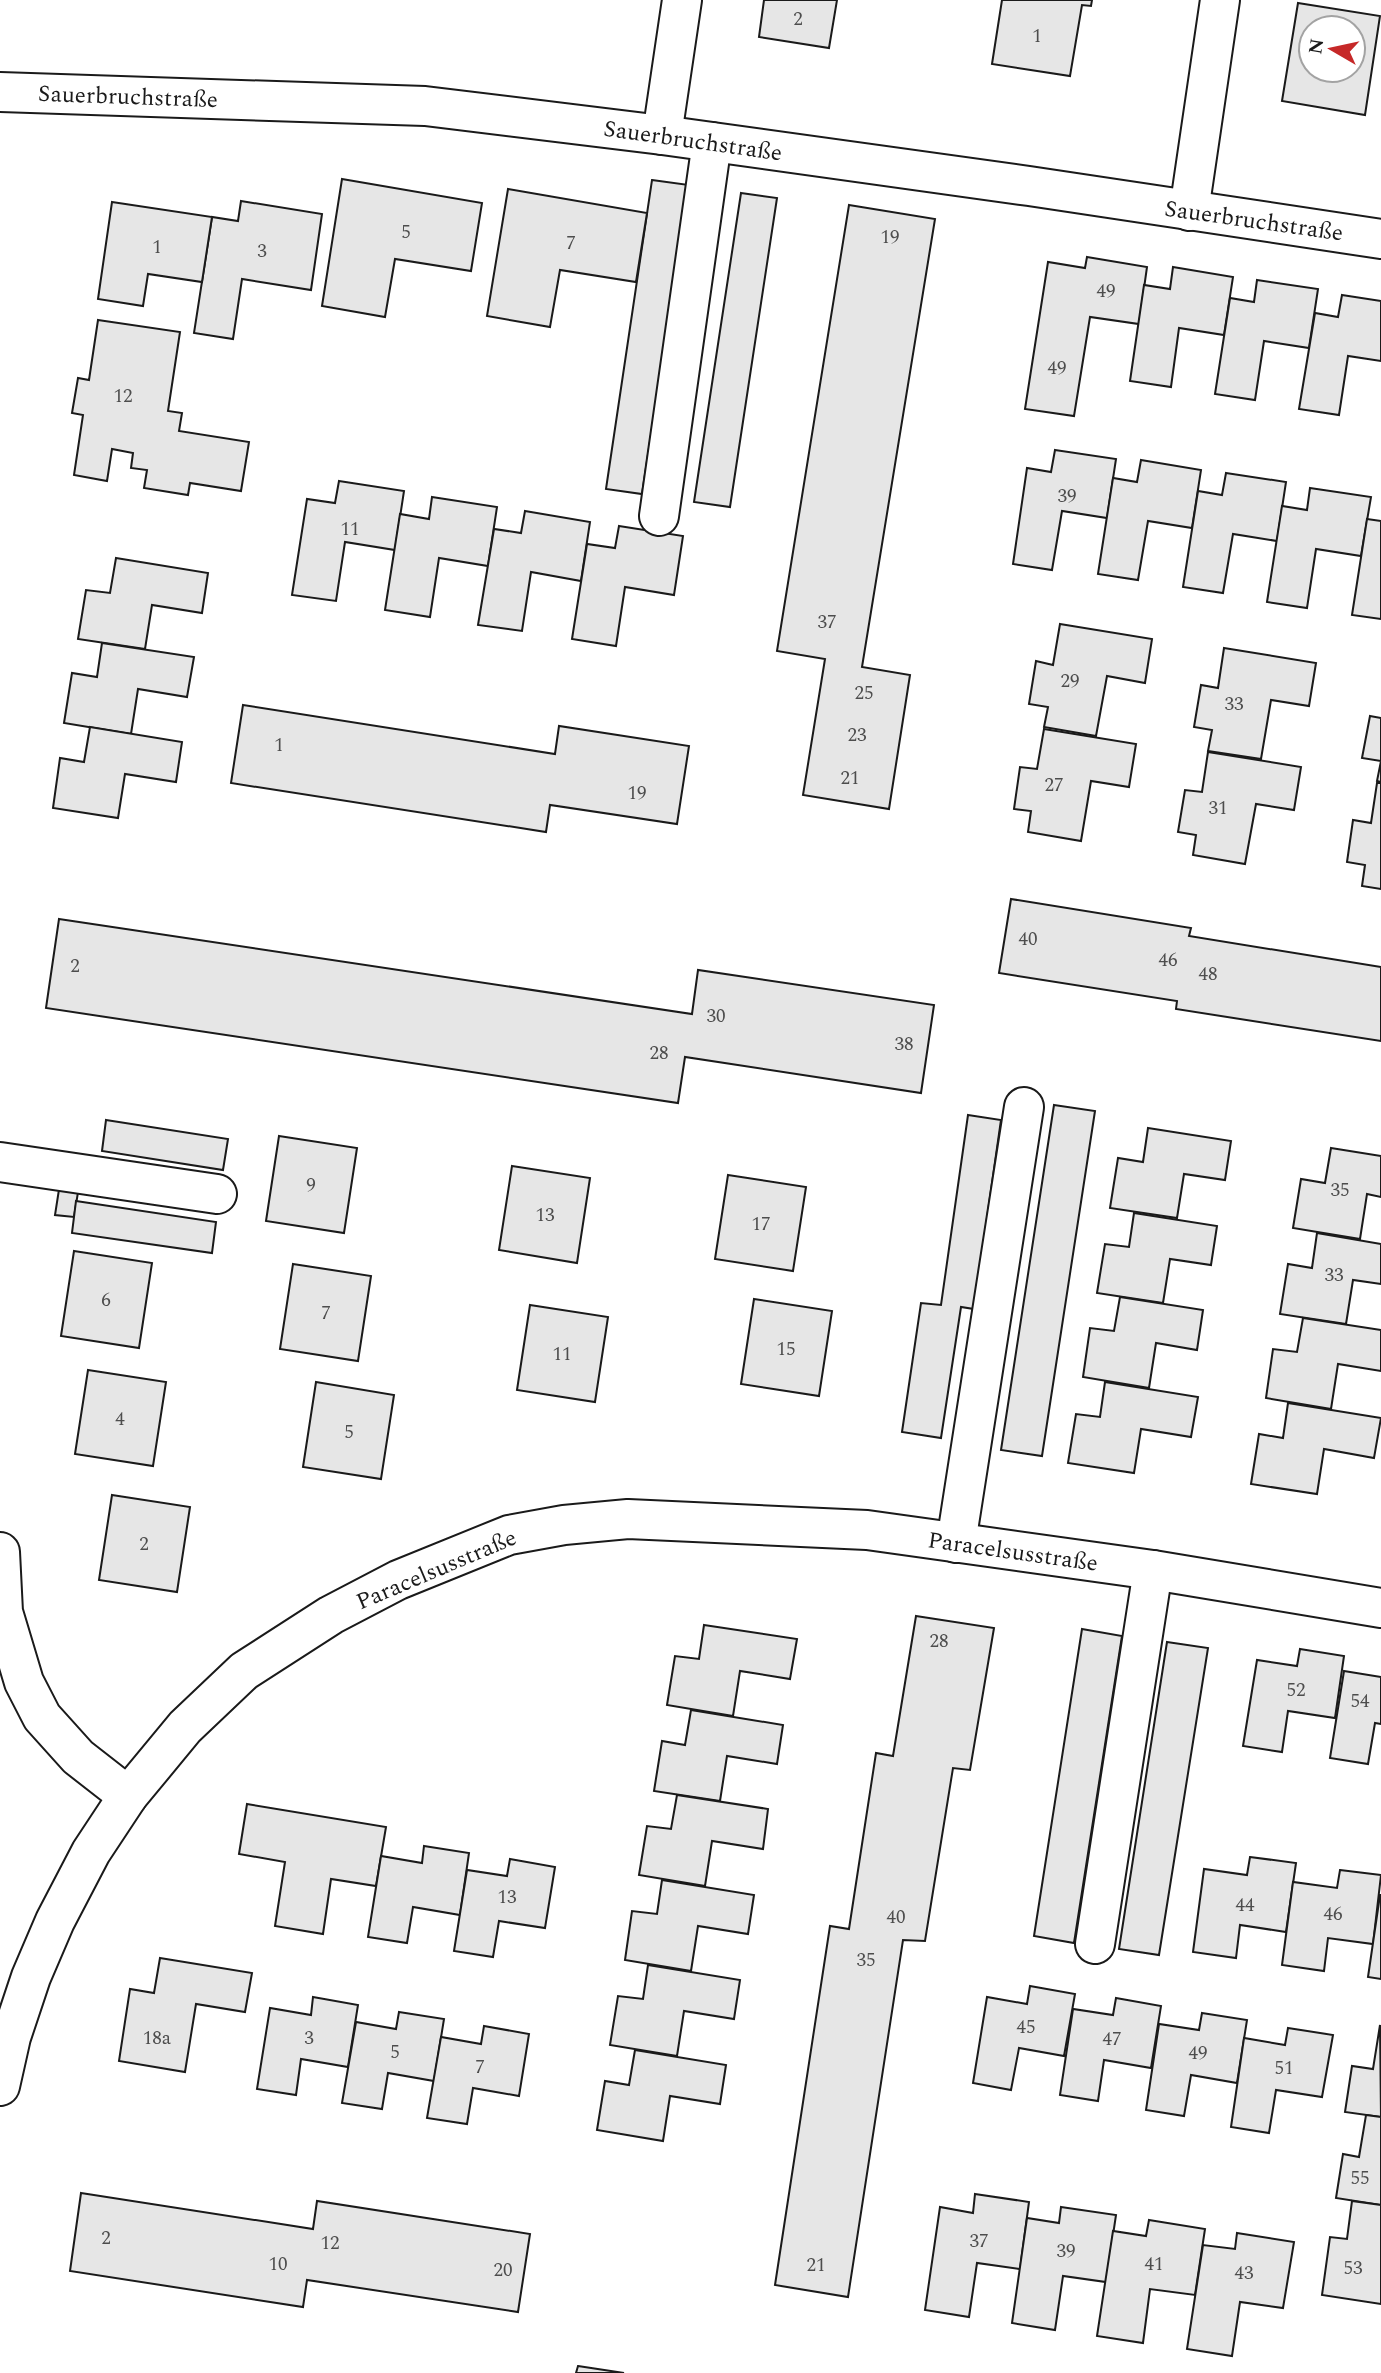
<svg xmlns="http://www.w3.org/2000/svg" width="1381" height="2373" viewBox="0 0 1381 2373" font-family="Spectral,serif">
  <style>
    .building { fill: #e6e6e6; stroke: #1a1a1a; stroke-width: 2; fill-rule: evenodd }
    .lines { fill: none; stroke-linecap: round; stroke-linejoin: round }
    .minor-casing { stroke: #1a1a1a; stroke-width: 42 }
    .minor { stroke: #fff; stroke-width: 38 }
    .labels { text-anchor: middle; stroke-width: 5; stroke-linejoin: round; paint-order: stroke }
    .number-label { font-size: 19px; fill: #4d4d4d }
    .street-label { font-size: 23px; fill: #1a1a1a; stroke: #fff }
  </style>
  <rect width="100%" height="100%" fill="#fff"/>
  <g class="building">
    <path d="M764,0H837L829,48L759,37Z"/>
    <path d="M1002,0H1092L1091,6L1082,5L1070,76L992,64Z"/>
    <path d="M1298,3L1380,16L1365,115L1282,101ZM1311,28H1353V70H1311Z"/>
    <path d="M342,179L482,203L471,271L395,259L385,317L322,306Z"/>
    <path d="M652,180L689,185L642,494L606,489Z"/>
    <path d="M508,189L647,213L636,282L560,270L550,327L487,316Z"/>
    <path d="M741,193L777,198L730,507L694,502Z"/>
    <path d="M241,201L322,214L311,290L242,279L233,339L194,333L212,217L238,221Z"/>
    <path d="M112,202L212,217L202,282L148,274L143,306L98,299Z"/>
    <path d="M849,205L935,219L862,667L910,675L889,809L803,795L825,659L777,651Z"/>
    <path d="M1087,257L1147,267L1139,324L1090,317L1074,416L1025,409L1048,262L1085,268Z"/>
    <path d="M1173,267L1233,277L1224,335L1179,328L1171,387L1130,381L1144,285L1170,289Z"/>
    <path d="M1257,280L1318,289L1309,348L1264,341L1255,400L1215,394L1230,298L1254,302Z"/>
    <path d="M1342,295L1381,301V361L1348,356L1339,415L1299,409L1315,313L1338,317Z"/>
    <path d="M98,320L180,332L168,411L182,413L179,431L249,442L241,491L190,483L188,495L144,488L147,470L131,468L133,453L112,449L107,481L74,475L83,415L72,413L78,378L89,380Z"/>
    <path d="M1055,450L1116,459L1107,518L1062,511L1052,570L1013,564L1027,468L1051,472Z"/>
    <path d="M1141,460L1201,470L1192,528L1148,521L1138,580L1098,574L1113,478L1137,482Z"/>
    <path d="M1226,473L1286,482L1277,541L1233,534L1223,593L1183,587L1198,491L1222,495Z"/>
    <path d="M339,481L404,491L395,550L345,542L336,601L292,595L307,499L335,503Z"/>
    <path d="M1310,488L1371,497L1361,556L1316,549L1307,608L1267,602L1282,506L1307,510Z"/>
    <path d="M432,497L497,507L488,566L439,558L430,617L385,610L400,514L429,519Z"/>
    <path d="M525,511L590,522L581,581L531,572L522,631L478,625L494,529L521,533Z"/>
    <path d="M1367,519L1381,521V619L1352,615Z"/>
    <path d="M619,526L683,536L674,595L625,587L616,646L572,639L587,544L615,548Z"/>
    <path d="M116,558L208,573L202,613L152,605L145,649L78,639L86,590L110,593Z"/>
    <path d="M1060,624L1152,639L1145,683L1107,676L1096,736L1044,727L1048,707L1029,704L1036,661L1053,665Z"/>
    <path d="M102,643L194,657L187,697L138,689L131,734L64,723L72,673L97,677Z"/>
    <path d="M1224,648L1316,663L1309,706L1271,700L1261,759L1208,751L1212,730L1194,727L1201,685L1218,688Z"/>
    <path d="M243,705L555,754L559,726L689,746L677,824L550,805L546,832L231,783Z"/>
    <path d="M1370,716L1381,718V782L1377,781L1381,761L1362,758Z"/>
    <path d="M90,727L182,742L176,782L125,774L118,818L53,808L60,758L84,762Z"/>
    <path d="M1044,729L1136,744L1129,787L1091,781L1081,841L1028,832L1031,811L1014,809L1020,767L1037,769Z"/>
    <path d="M1208,752L1301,767L1294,810L1256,804L1245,864L1193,855L1196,835L1178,832L1185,790L1202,792Z"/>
    <path d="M1377,783H1381V889L1362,886L1365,865L1347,862L1353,820L1371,823Z"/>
    <path d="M1011,899L1191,928L1189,936L1381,967V1041L1176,1009L1177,1001L999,973Z"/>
    <path d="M59,919L692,1014L698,970L934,1005L921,1093L685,1057L678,1103L46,1008Z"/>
    <path d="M1054,1105L1095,1111L1042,1456L1001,1450Z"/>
    <path d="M968,1115L1001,1120L974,1309L961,1307L941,1438L902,1432L921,1303L941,1305Z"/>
    <path d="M106,1120L228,1139L223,1170L102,1151Z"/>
    <path d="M1148,1128L1231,1141L1225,1180L1184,1174L1177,1218L1110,1208L1118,1158L1143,1162Z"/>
    <path d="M279,1136L357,1148L344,1233L266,1221Z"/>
    <path d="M1331,1148L1381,1156V1197L1367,1194L1360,1239L1293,1228L1301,1179L1325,1183Z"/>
    <path d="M512,1166L590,1178L577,1263L499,1250Z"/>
    <path d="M728,1175L806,1187L793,1271L715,1259Z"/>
    <path d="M60,1183L79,1186L74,1217L55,1215Z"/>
    <path d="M76,1201L216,1222L212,1253L72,1233Z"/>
    <path d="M1134,1213L1217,1226L1211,1265L1170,1259L1163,1303L1097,1293L1105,1244L1129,1247Z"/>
    <path d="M1317,1233L1381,1244V1284L1353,1280L1346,1324L1280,1314L1288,1264L1312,1268Z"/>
    <path d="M74,1251L152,1263L139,1348L61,1336Z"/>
    <path d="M293,1264L371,1276L358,1361L280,1349Z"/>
    <path d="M1120,1297L1203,1310L1197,1350L1156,1343L1149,1388L1083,1377L1090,1328L1114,1331Z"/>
    <path d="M754,1299L832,1311L819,1396L741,1384Z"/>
    <path d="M530,1305L608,1317L595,1402L517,1390Z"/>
    <path d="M1303,1318L1381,1330V1371L1338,1364L1331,1409L1266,1398L1273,1349L1297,1352Z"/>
    <path d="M88,1370L166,1382L153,1466L75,1454Z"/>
    <path d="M316,1382L394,1395L381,1479L303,1467Z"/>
    <path d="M1105,1382L1198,1397L1191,1437L1141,1429L1134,1473L1068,1463L1076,1414L1100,1417Z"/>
    <path d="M1288,1403L1381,1418L1374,1458L1324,1449L1317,1494L1251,1484L1259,1434L1283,1438Z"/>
    <path d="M112,1495L190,1507L177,1592L99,1580Z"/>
    <path d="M916,1616L994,1628L970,1770L953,1768L925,1941L903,1940L848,2297L775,2285L830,1926L849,1929L876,1753L893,1756Z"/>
    <path d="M704,1625L797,1639L790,1679L740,1671L733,1716L667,1705L675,1656L699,1659Z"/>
    <path d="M1082,1629L1122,1636L1074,1943L1034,1936Z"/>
    <path d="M1167,1642L1208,1648L1159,1955L1119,1949Z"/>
    <path d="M1300,1649L1344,1656L1335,1718L1288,1711L1282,1752L1243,1746L1257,1660L1297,1666Z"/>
    <path d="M1344,1671L1381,1677V1724L1375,1723L1368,1764L1330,1758Z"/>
    <path d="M691,1710L783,1725L777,1764L727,1756L720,1801L654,1791L662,1741L685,1745Z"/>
    <path d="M677,1795L768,1809L763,1849L712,1841L705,1886L639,1875L647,1826L671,1829Z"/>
    <path d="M247,1804L386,1827L376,1886L331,1879L323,1934L275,1926L285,1862L239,1854Z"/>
    <path d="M424,1846L469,1853L460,1915L413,1907L407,1943L368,1937L381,1856L422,1863Z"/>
    <path d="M1250,1857L1296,1863L1286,1932L1240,1925L1236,1958L1193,1952L1204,1869L1247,1875Z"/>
    <path d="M510,1859L555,1867L545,1928L499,1921L493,1957L454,1951L467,1870L507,1876Z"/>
    <path d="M1340,1870L1381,1875L1373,1944L1328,1938L1324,1971L1282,1965L1293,1882L1337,1888Z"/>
    <path d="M662,1880L754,1895L748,1934L698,1926L691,1971L625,1960L632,1911L657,1914Z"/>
    <path d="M1380,1895H1381V1979L1368,1977Z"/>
    <path d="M160,1958L252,1973L245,2012L196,2004L185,2072L119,2061L130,1989L154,1993Z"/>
    <path d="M648,1965L740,1980L734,2019L684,2011L677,2056L610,2045L618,1996L643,1999Z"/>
    <path d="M1030,1986L1075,1994L1064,2056L1019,2048L1011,2090L973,2083L987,1997L1027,2004Z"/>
    <path d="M313,1997L358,2005L348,2067L301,2059L296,2095L257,2089L270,2008L311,2015Z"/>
    <path d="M1116,1998L1161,2006L1151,2068L1104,2060L1098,2101L1060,2095L1073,2009L1113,2015Z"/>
    <path d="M399,2012L444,2019L434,2081L388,2073L382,2109L342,2103L356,2022L396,2029Z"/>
    <path d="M1202,2013L1247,2020L1237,2083L1191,2075L1184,2116L1146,2110L1159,2024L1199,2030Z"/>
    <path d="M1380,2025L1381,2117L1345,2112L1352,2066L1373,2069Z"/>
    <path d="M484,2026L529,2034L519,2096L473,2088L467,2124L427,2118L441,2037L481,2044Z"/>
    <path d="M1288,2028L1333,2035L1322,2097L1276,2090L1269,2133L1231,2127L1244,2038L1285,2045Z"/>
    <path d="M635,2050L726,2065L720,2104L670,2096L663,2141L597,2130L605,2081L629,2085Z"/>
    <path d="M1366,2115L1381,2117V2205L1336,2198L1343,2154L1359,2157Z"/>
    <path d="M81,2193L313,2229L317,2201L530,2234L518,2312L307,2280L303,2307L70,2271Z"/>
    <path d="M975,2194L1029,2202L1020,2269L977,2263L969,2317L925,2310L940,2207L973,2213Z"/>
    <path d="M1352,2201L1381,2205V2304L1322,2295L1330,2237L1347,2239Z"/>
    <path d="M1061,2207L1116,2215L1106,2282L1063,2276L1055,2330L1012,2323L1027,2218L1059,2223Z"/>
    <path d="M1149,2220L1205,2229L1195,2295L1150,2289L1143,2343L1097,2336L1113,2231L1146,2236Z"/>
    <path d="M1237,2233L1294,2242L1283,2308L1240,2302L1232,2356L1187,2349L1203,2245L1235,2249Z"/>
    <path d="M578,2366L624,2373H576Z"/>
  </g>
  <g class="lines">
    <defs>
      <g id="minor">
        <path d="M0,92L425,106L662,135L1029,186L1381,239"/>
        <path d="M662,135L682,0"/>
        <path d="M1189,211L1220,0"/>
        <path d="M659,516L712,142"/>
        <path d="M0,1162L217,1194"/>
        <path d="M956,1543L1024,1107"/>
        <path d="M0,1552L3,1612L24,1682L42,1717L78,1757L128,1796"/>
        <path d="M1095,1944L1153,1570"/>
        <path d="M0,2086L11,2037L31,1977L55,1921L91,1852L128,1796L185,1727L244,1671L331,1615L398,1580L509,1535L564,1525L628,1519L867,1530L1153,1570L1381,1608"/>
      </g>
    </defs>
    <use href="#minor" class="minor-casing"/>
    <use href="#minor" class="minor"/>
  </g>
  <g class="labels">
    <g class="number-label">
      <text x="798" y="25">2</text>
      <text x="1037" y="42">1</text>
      <text x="406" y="238">5</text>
      <text x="890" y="243">19</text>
      <text x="571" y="249">7</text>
      <text x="157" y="253">1</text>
      <text x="262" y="257">3</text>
      <text x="1106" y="297">49</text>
      <text x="1057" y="374">49</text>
      <text x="123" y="402">12</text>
      <text x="1067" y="502">39</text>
      <text x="350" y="535">11</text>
      <text x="827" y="628">37</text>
      <text x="1070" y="687">29</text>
      <text x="864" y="699">25</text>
      <text x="1234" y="710">33</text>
      <text x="857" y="741">23</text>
      <text x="279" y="751">1</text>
      <text x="850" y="784">21</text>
      <text x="1054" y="791">27</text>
      <text x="637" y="799">19</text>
      <text x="1218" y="814">31</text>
      <text x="1028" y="945">40</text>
      <text x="1168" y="966">46</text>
      <text x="75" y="972">2</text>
      <text x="1208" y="980">48</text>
      <text x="716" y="1022">30</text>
      <text x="904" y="1050">38</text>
      <text x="659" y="1059">28</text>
      <text x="311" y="1191">9</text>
      <text x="1340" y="1196">35</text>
      <text x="545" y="1221">13</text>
      <text x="761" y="1230">17</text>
      <text x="1334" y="1281">33</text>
      <text x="106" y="1306">6</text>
      <text x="326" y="1319">7</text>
      <text x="786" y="1355">15</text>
      <text x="562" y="1360">11</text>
      <text x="120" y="1425">4</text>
      <text x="349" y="1438">5</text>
      <text x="144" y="1550">2</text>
      <text x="939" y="1647">28</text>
      <text x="1296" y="1696">52</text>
      <text x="1360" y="1707">54</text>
      <text x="507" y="1903">13</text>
      <text x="1245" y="1911">44</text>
      <text x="1333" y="1920">46</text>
      <text x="896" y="1923">40</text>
      <text x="866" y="1966">35</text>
      <text x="1026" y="2033">45</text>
      <text x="157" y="2044">18a</text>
      <text x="309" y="2044">3</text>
      <text x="1112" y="2045">47</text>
      <text x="395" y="2058">5</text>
      <text x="1198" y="2059">49</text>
      <text x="480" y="2073">7</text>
      <text x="1284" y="2074">51</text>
      <text x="1360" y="2184">55</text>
      <text x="106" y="2244">2</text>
      <text x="979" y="2247">37</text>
      <text x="330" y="2249">12</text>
      <text x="1066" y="2257">39</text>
      <text x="278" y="2270">10</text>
      <text x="1154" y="2270">41</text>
      <text x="816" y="2271">21</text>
      <text x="1353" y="2274">53</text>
      <text x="503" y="2276">20</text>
      <text x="1244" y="2279">43</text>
    </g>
    <g class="street-label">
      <text transform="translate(128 96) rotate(2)" y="8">Sauerbruchstraße</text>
      <text transform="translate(693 140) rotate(8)" y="8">Sauerbruchstraße</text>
      <text transform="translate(1254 220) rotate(8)" y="8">Sauerbruchstraße</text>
      <text transform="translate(1013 1551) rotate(8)" y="8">Paracelsusstraße</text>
      <text transform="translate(436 1569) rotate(-23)" y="8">Paracelsusstraße</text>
    </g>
  </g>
  <g transform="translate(1332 49) rotate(279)"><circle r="33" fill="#ffffff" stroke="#a3a3a3" stroke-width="2"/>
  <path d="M0-5L12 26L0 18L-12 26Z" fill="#c62828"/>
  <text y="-10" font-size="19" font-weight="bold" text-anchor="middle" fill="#1a1a1a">N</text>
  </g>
</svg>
